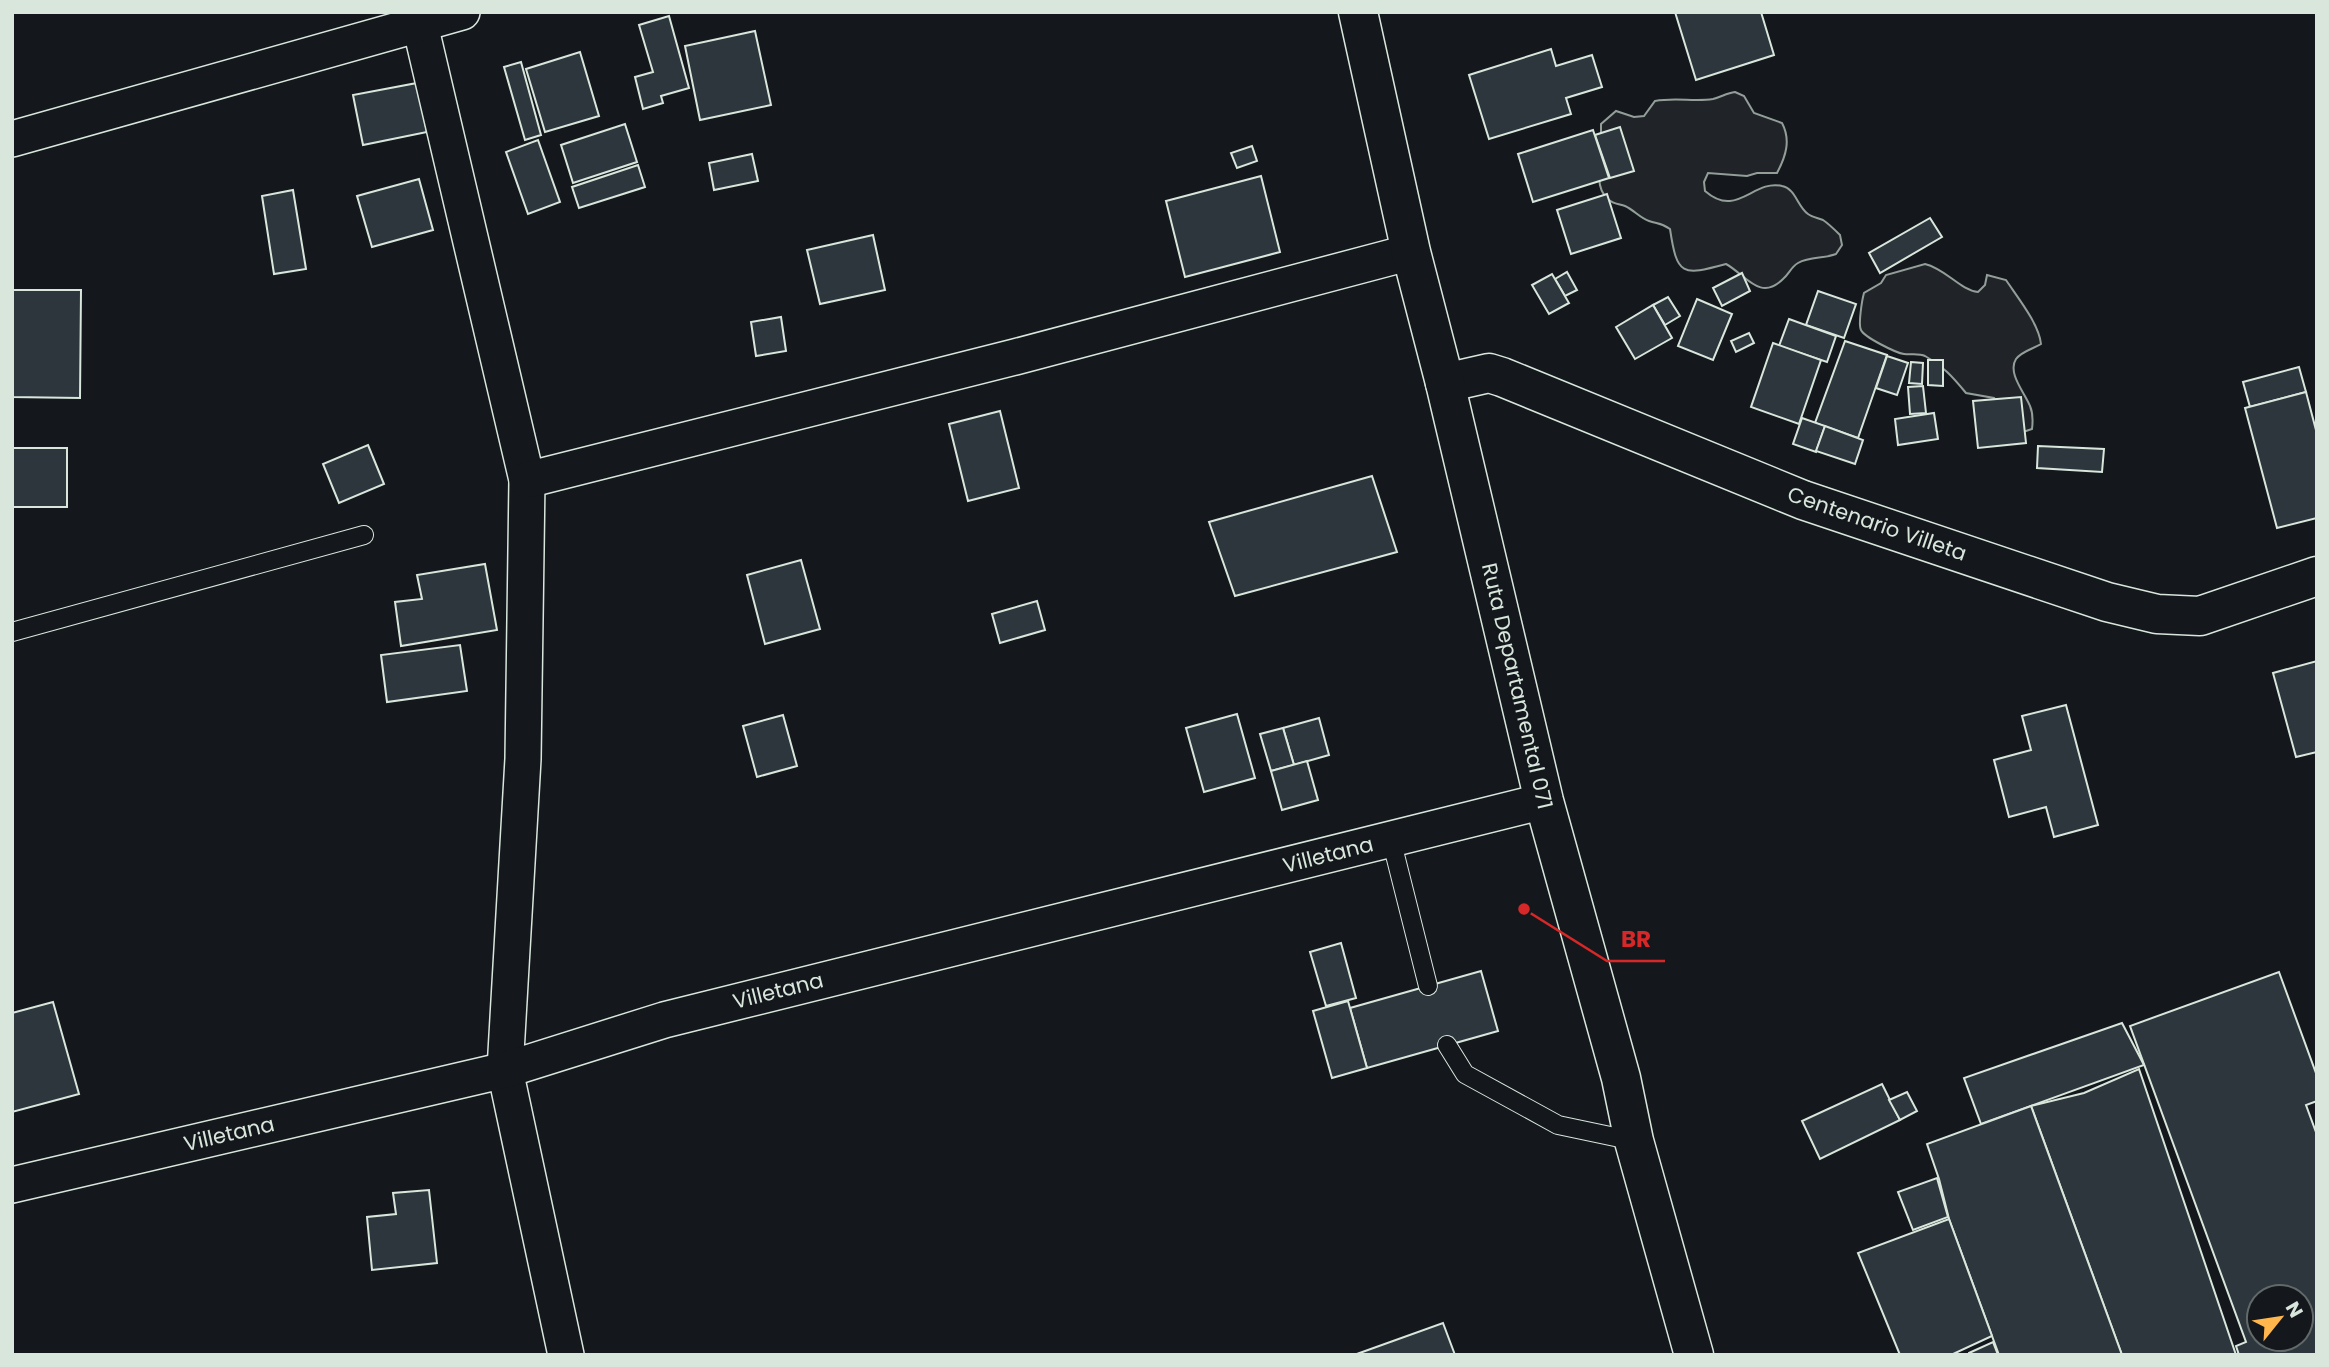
<svg xmlns="http://www.w3.org/2000/svg" width="2329" height="1367" viewBox="0 0 2329 1367" font-family="Poppins,sans-serif">
  <style>
    .green { fill: #202428; stroke: #939e99; stroke-width: 2 }
    .building { fill: #2c363c; stroke: #d8e6dc; stroke-width: 2; fill-rule: evenodd }
    .lines { fill: none; stroke-linecap: round; stroke-linejoin: round }
    .service-casing { stroke: #d8e6dc; stroke-width: 20 }
    .minor-casing { stroke: #d8e6dc; stroke-width: 38 }
    .secondary-casing { stroke: #d8e6dc; stroke-width: 41 }
    .primary-casing { stroke: #d8e6dc; stroke-width: 41 }
    .service { stroke: #14181c; stroke-width: 18 }
    .minor { stroke: #14181c; stroke-width: 35 }
    .secondary { stroke: #14181c; stroke-width: 38 }
    .primary { stroke: #14181c; stroke-width: 38 }
    .labels { text-anchor: middle; stroke-width: 5; stroke-linejoin: round; paint-order: stroke }
    .street-label { font-size: 21px; fill: #d8e6dc; stroke: #14181c }
    .leader { fill: none; stroke: #d62828; stroke-width: 2.5 }
    .callout-dot { fill: #d62828; stroke: #14181c; stroke-width: 2.5 }
    .callout-label { font-size: 23px; text-anchor: middle; font-weight: bold; fill: #d62828; stroke: #14181c; stroke-width: 5; stroke-linejoin: round; paint-order: stroke }
  </style>
  <rect width="100%" height="100%" fill="#14181c"/>
  <g class="green">
    <path d="M1735,92L1744,96L1754,113L1782,123C1791,140 1786,156 1777,173H1757L1747,176L1708,173L1704,182L1705,191C1737,219 1753,179 1782,186C1796,189 1797,206 1808,214C1812,217 1818,218 1823,220C1829,224 1835,230 1840,235L1842,245L1836,254C1824,259 1810,256 1798,263C1791,267 1789,274 1783,279C1760,302 1746,275 1726,264C1682,276 1677,276 1670,229C1662,223 1658,224 1649,221C1640,218 1634,210 1625,206C1619,204 1614,204 1609,200C1595,189 1598,167 1606,153L1601,134V124L1616,111L1634,117L1644,116L1655,101C1675,97 1694,102 1713,99C1721,97 1727,93 1735,92Z"/>
    <path d="M1925,264C1946,269 1960,290 1978,292L1985,285L1987,275L2006,280C2018,298 2039,324 2041,344C2033,349 2022,351 2016,359C2007,373 2025,393 2030,406C2033,413 2033,421 2032,429L2023,432L1994,398L1966,393C1952,376 1944,367 1925,356C1919,353 1911,355 1904,354C1896,353 1864,337 1861,330C1858,325 1862,300 1864,293L1881,283L1886,275Z"/>
  </g>
  <g class="building">
    <path d="M1675,12H1761L1774,55L1696,80Z"/>
    <path d="M669,16L689,88L661,96L663,103L643,109L635,77L653,72L639,25Z"/>
    <path d="M755,31L771,105L700,120L685,46Z"/>
    <path d="M1551,49L1556,66L1592,55L1602,87L1566,98L1571,114L1489,139L1469,75Z"/>
    <path d="M580,52L599,116L545,132L526,69Z"/>
    <path d="M521,62L541,135L525,140L504,67Z"/>
    <path d="M417,83L427,132L363,145L353,95Z"/>
    <path d="M625,124L637,162L573,183L561,145Z"/>
    <path d="M1620,127L1634,171L1610,178L1595,135Z"/>
    <path d="M1593,130L1609,178L1533,202L1518,154Z"/>
    <path d="M538,140L560,202L528,214L506,152Z"/>
    <path d="M1252,146L1257,161L1237,168L1231,153Z"/>
    <path d="M752,154L758,181L714,190L709,163Z"/>
    <path d="M638,165L645,187L579,208L572,187Z"/>
    <path d="M1261,176L1280,252L1185,277L1166,201Z"/>
    <path d="M419,179L433,230L372,247L357,196Z"/>
    <path d="M293,190L306,269L274,274L262,196Z"/>
    <path d="M1607,194L1621,238L1571,254L1557,210Z"/>
    <path d="M1930,218L1942,237L1880,273L1869,253Z"/>
    <path d="M873,235L885,290L820,304L807,250Z"/>
    <path d="M1567,272L1577,290L1565,296L1555,279Z"/>
    <path d="M1742,273L1750,291L1722,306L1713,288Z"/>
    <path d="M1552,274L1569,303L1549,314L1532,285Z"/>
    <path d="M12,290H81L80,398L12,397Z"/>
    <path d="M1818,291L1856,304L1844,338L1806,325Z"/>
    <path d="M1668,297L1680,316L1665,325L1653,305Z"/>
    <path d="M1697,299L1732,314L1713,360L1678,346Z"/>
    <path d="M1653,305L1672,338L1635,359L1616,327Z"/>
    <path d="M781,317L786,351L756,356L751,322Z"/>
    <path d="M1789,319L1836,336L1827,362L1779,346Z"/>
    <path d="M1749,333L1754,343L1736,352L1731,341Z"/>
    <path d="M1845,341L1887,355L1858,438L1815,423Z"/>
    <path d="M1773,343L1821,360L1799,424L1751,407Z"/>
    <path d="M1887,356L1908,363L1897,395L1876,388Z"/>
    <path d="M1928,360H1943V386L1928,385Z"/>
    <path d="M1911,362L1923,363L1922,384L1909,383Z"/>
    <path d="M2299,367L2306,392L2250,407L2243,382Z"/>
    <path d="M1923,386L1926,413L1910,414L1908,387Z"/>
    <path d="M2306,392L2317,434V518L2277,528L2245,408Z"/>
    <path d="M2021,397L2026,443L1978,448L1973,401Z"/>
    <path d="M1000,411L1019,488L968,501L949,424Z"/>
    <path d="M1934,413L1938,439L1898,445L1895,419Z"/>
    <path d="M1802,418L1825,426L1816,452L1793,444Z"/>
    <path d="M1825,426L1863,440L1855,464L1816,451Z"/>
    <path d="M368,445L384,484L339,503L323,464Z"/>
    <path d="M2038,446L2104,449L2102,472L2037,468Z"/>
    <rect x="12" y="448" width="55" height="59"/>
    <path d="M1372,476L1397,552L1235,596L1209,522Z"/>
    <path d="M801,560L820,629L765,644L747,575Z"/>
    <path d="M485,564L497,630L401,646L395,602L422,599L417,575Z"/>
    <path d="M1037,601L1045,630L1000,643L992,614Z"/>
    <path d="M460,645L467,691L387,702L381,655Z"/>
    <path d="M2317,661V752L2296,757L2273,673Z"/>
    <path d="M2066,705L2098,825L2054,837L2046,807L2009,817L1994,760L2031,750L2022,716Z"/>
    <path d="M1237,714L1255,778L1204,792L1186,728Z"/>
    <path d="M783,715L797,766L757,777L743,726Z"/>
    <path d="M1319,718L1329,755L1294,765L1283,728Z"/>
    <path d="M1283,728L1294,765L1271,771L1260,734Z"/>
    <path d="M1307,761L1318,800L1282,810L1271,771Z"/>
    <path d="M1341,943L1356,998L1326,1006L1310,952Z"/>
    <path d="M1481,971L1498,1031L1367,1068L1350,1008Z"/>
    <path d="M2279,972L2317,1076V1101L2306,1105L2317,1135V1354L2239,1355L2236,1346L2246,1342L2130,1026ZM2259,1297H2301V1339H2259Z"/>
    <path d="M1348,1001L1367,1068L1332,1078L1313,1011Z"/>
    <path d="M53,1002L79,1094L12,1112V1013Z"/>
    <path d="M2122,1023L2144,1065L1981,1124L1964,1078Z"/>
    <path d="M2139,1069L2236,1355H2122L2031,1106L2084,1093Z"/>
    <path d="M1882,1084L1900,1120L1820,1159L1802,1121Z"/>
    <path d="M1907,1092L1917,1111L1900,1120L1889,1100Z"/>
    <path d="M2031,1106L2122,1355H1999L1992,1336L1949,1219L1939,1179L1927,1144Z"/>
    <path d="M1937,1178L1948,1217L1913,1230L1898,1192Z"/>
    <path d="M429,1190L437,1263L372,1270L367,1217L396,1214L393,1193Z"/>
    <path d="M1949,1219L1992,1336L1951,1355H1900L1858,1253Z"/>
    <path d="M1443,1323L1455,1355H1354Z"/>
    <path d="M1993,1342L1998,1355H1969V1353Z"/>
  </g>
  <g class="lines">
    <defs>
      <g id="service">
        <path d="M12,632L364,535"/>
        <path d="M1391,839L1428,986"/>
        <path d="M1447,1045L1465,1074L1558,1125L1634,1141"/>
      </g>
      <g id="minor">
        <path d="M417,12L527,480L523,759L505,1070L566,1355"/>
        <path d="M12,139L462,12"/>
        <path d="M527,480L1015,357L1411,252"/>
        <path d="M12,1185L505,1070L664,1020L1544,801"/>
      </g>
      <path id="secondary" d="M1445,383L1489,373L1502,377L1803,500L2107,602L2157,614L2200,616L2317,576"/>
      <path id="primary" d="M1358,12L1411,252L1445,383L1544,801L1621,1078L1634,1141L1694,1355"/>
    </defs>
    <use href="#service" class="service-casing"/>
    <use href="#minor" class="minor-casing"/>
    <use href="#secondary" class="secondary-casing"/>
    <use href="#primary" class="primary-casing"/>
    <use href="#service" class="service"/>
    <use href="#minor" class="minor"/>
    <use href="#secondary" class="secondary"/>
    <use href="#primary" class="primary"/>
  </g>
  <g class="labels">
    <g class="street-label">
      <text transform="translate(1877 524) rotate(19)" y="7">Centenario Villeta</text>
      <text transform="translate(1517 686) rotate(77)" y="7">Ruta Departamental 071</text>
      <text transform="translate(1328 855) rotate(-14)" y="7">Villetana</text>
      <text transform="translate(778 991) rotate(-14)" y="7">Villetana</text>
      <text transform="translate(229 1134) rotate(-13)" y="7">Villetana</text>
    </g>
  </g>
  <path class="leader" d="M1524 909L1607 961H1665"/>
  <circle class="callout-dot" cx="1524" cy="909" r="7"/>
  <g class="callout-label">
    <text x="1636" y="947">BR</text>
  </g>
  <rect width="2329" height="1367" fill="none" stroke="#d8e6dc" stroke-width="28"/>
  <g transform="translate(2280 1318) rotate(60)"><circle r="33" fill="#14181c" stroke="#626a69" stroke-width="2"/>
  <path d="M0-5L12 26L0 18L-12 26Z" fill="#ffb74d"/>
  <text y="-10" font-size="19" font-weight="bold" text-anchor="middle" fill="#d8e6dc">N</text>
  </g>
</svg>
